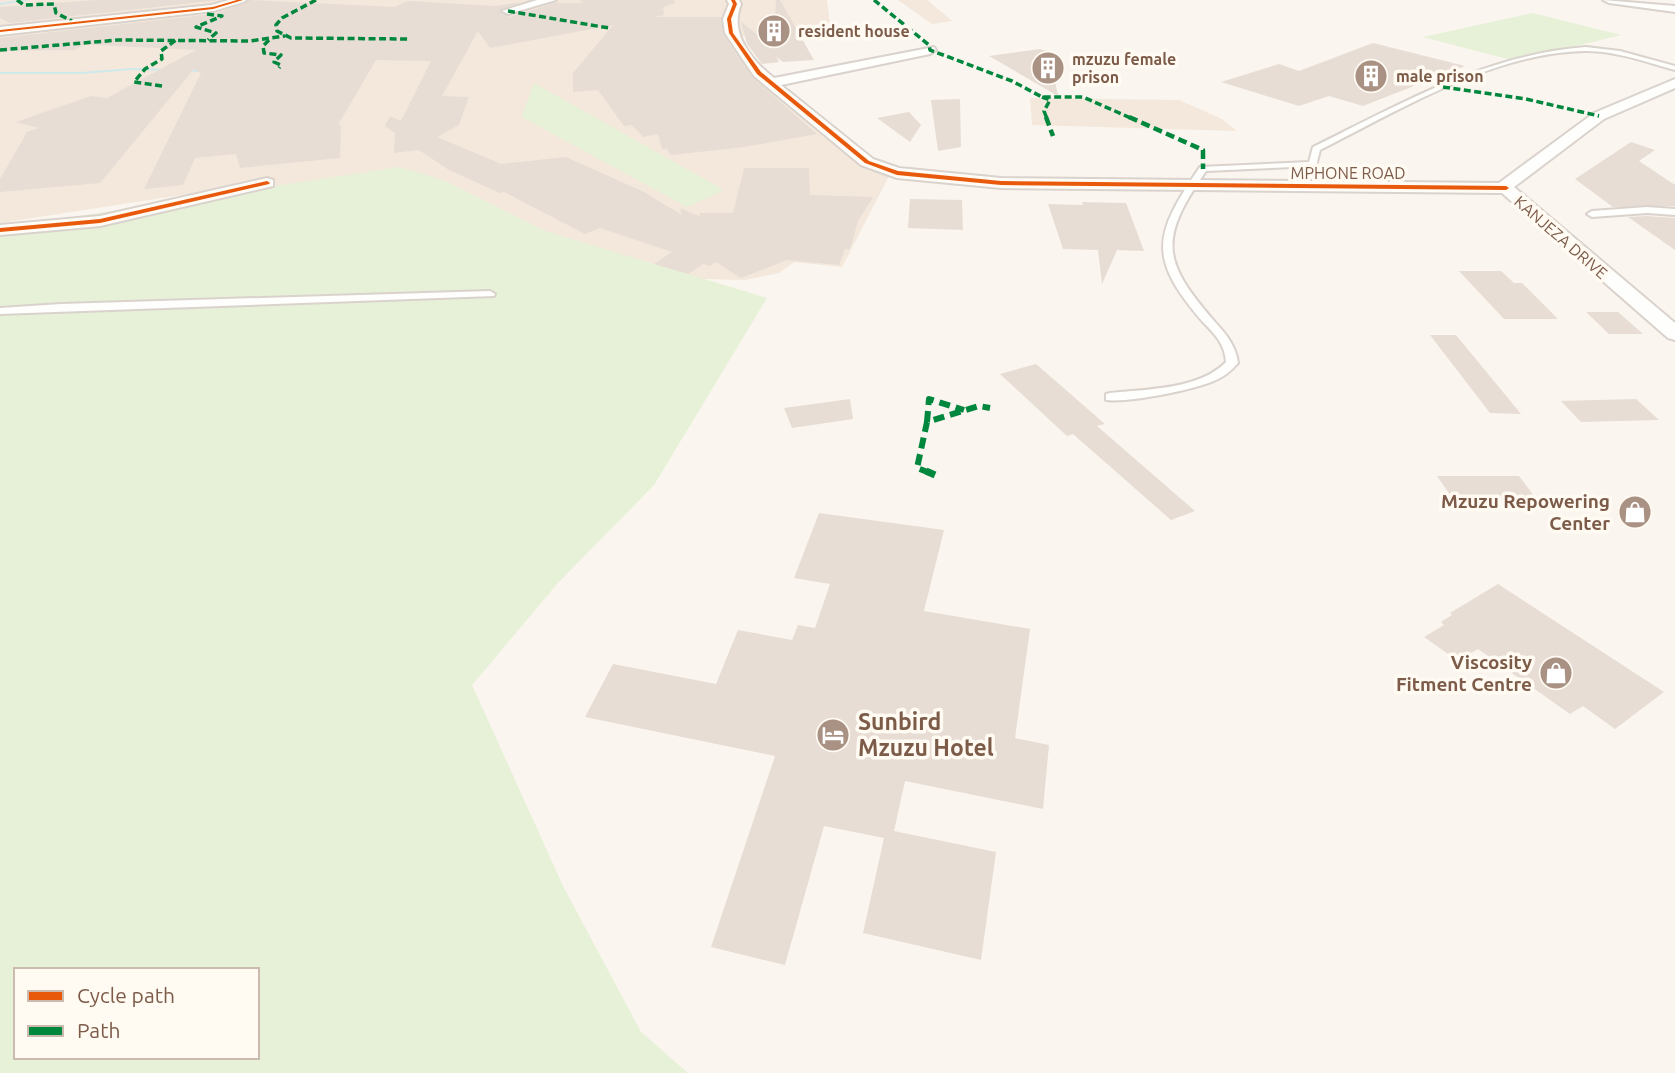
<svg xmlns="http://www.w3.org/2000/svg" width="1675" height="1073" viewBox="0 0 1675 1073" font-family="Ubuntu,sans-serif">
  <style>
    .residential { fill: #f3e8db }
    .green { fill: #e6f1d7; fill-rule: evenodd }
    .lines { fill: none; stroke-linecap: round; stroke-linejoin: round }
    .stream { fill: #cee9ec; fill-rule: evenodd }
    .building { fill: #e7ddd5 }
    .lane-casing { stroke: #dad2cc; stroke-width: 4 }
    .street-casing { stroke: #dad2cc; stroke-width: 4 }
    .lane { fill: #fefefc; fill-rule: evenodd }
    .street { fill: #fefefc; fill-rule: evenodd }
    .quiet-far3 { stroke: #00873e; stroke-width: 3.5; stroke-dasharray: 7 3.5; stroke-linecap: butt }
    .quiet-far2 { stroke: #00873e; stroke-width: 4.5; stroke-dasharray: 9 4.5; stroke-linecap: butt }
    .quiet-far1 { stroke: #00873e; stroke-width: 6; stroke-dasharray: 11 6; stroke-linecap: butt }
    .quiet { stroke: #00873e; stroke-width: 7; stroke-dasharray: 15 7; stroke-linecap: butt }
    .cycleway-casing { stroke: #fffaf2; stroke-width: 4 }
    .cycleway { fill: #e8590c; fill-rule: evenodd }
    .labels { text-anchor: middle; stroke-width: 7; stroke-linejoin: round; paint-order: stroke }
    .far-poi-label { font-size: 16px; font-weight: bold; fill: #7d5b49; stroke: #fffaf2; text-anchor: start }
    .far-street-label { font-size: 16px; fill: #7d5b49; stroke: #fffaf2 }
    .poi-label { font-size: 19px; font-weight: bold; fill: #7d5b49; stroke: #fffaf2; text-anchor: end }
    .near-poi-label { font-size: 23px; font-weight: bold; fill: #7d5b49; stroke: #fffaf2; text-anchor: start }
  </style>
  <rect width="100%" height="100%" fill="#faf5ee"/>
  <g class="residential">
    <path d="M0,0H827L831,32L785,42L728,34L864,163L889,176L842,267L794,262L779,273L745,280L664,278L214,190L0,223Z"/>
    <path d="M898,0H927L952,21L932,24Z"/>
    <path d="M1030,98L1179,100L1222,119L1237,131L1032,125Z"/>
  </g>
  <g class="green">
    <path d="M1533,13L1621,35L1515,61L1423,37Z"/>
    <path d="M534,83L724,190L687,207L522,117Z"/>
    <path d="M400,167L445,181L545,231L767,298L654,485L558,583L472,685L563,886L641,1032L688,1073H0V228ZM16,970H257V1057H16Z"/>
  </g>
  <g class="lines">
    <g class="stream">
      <path d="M20,0H30L0,5V3Z"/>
      <path d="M132,68L206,70L208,71L206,72L132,70L81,74H0V72H81Z"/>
    </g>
  </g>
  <g class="building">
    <path d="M97,0H220L10,23L0,18V7Z"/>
    <path d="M250,0L395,7L408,1L496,6L521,2L500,10L509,17L555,3H583L579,0H674L675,3L663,7L664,15L653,17H721L723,34L752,77L817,134L744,147L671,155L667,149H662L658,134L643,137L632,125L624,126L598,90L573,92V73L613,25L490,48L478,31L442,96L469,97L459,125L437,137L501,164L566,157L644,192L682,215L680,208L701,217L699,213H733L744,168H809L810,195L873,197L858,221L850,249H845L839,265L787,260L741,278L716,262L710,266L703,264L688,274L654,264L672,252L600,228L585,234L504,192L500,193L449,170L419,150L394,153L395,133L385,126L390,116L401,121L431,61L376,60L338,125H341L340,158L240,168L236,154L195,158L183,185L144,189L201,73L194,69L100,183L0,192V179L27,132L39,128L16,122L91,96L107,98L196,50L95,45H83L75,50L0,51V38L213,14Z"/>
    <path d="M776,0H780L814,60L783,62L776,57L779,62L762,64L747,44L741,22L766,41L768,18L775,19Z"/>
    <path d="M1373,43L1465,66L1363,106L1329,96L1299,106L1221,82L1279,64L1299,71Z"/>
    <path d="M1040,49L1049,52L1058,96L989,56Z"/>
    <path d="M960,99L961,147L938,151L931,100Z"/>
    <path d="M909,112L921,125L910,142L877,118Z"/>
    <path d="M1631,142L1655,150L1639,161L1675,185V206L1613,207L1575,179Z"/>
    <path d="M910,199L962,200L963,230L908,228Z"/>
    <path d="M1082,202L1126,203L1144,251L1117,250L1102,284L1098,250L1063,249L1048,204L1083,205Z"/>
    <path d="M1647,216L1675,218V250L1628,217Z"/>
    <path d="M1459,271H1501L1514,283H1522L1558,319H1504Z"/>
    <path d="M1586,312H1618L1643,334H1609Z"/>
    <path d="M1430,335H1456L1521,414L1490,413Z"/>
    <path d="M1036,364L1105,424L1097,426L1195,511L1171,520L1073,434L1067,436L1000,374Z"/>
    <path d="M850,399L853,419L792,428L784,408Z"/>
    <path d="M1636,399L1659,420L1581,422L1561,401Z"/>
    <path d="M1437,476H1519L1538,501H1454Z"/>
    <path d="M819,513L944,530L924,611L1030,629L1015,738L1049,745L1043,809L905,781L894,831L996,852L981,960L863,933L884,838L824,826L785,965L711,947L775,756L585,717L613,664L716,684L738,630L792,640L798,625L815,628L830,584L794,578Z"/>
    <path d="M1498,584L1664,692L1615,729L1583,706L1570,714L1478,649L1458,661L1424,637L1444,625L1441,622L1452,615L1450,613Z"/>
  </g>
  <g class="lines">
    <defs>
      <g id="lane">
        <path d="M1586,47L1620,51L1675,66V70C1646,62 1616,51 1586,51C1495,52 1399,110 1320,150L1316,166L1206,171C1159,239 1161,260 1215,322C1226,334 1236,346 1238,363C1231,371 1225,376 1216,380C1194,390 1129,403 1106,400V394L1110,393C1146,389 1199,390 1226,362C1225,344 1214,333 1202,321C1147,257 1154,234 1200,167L1309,162L1313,147C1400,104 1487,54 1586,47Z"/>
        <path d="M1647,207L1675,209V215L1647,213L1592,217L1587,214L1592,211Z"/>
        <path d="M490,291L495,294L494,296L0,314V308L61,304Z"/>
      </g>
      <g id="street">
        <path d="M229,0H247L213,11L0,35V27L212,5Z"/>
        <path d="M537,0H556L508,14L502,11Z"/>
        <path d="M727,0H739L741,4C729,33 751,60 774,78L934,47L936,50L930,54L781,85L873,159L899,168L1001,178L1499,183L1594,113L1675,79V88L1604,119L1514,187L1675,323V340L1668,338L1502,193L1001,188L897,178L861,165L754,76L725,33L723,19L729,4Z"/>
        <path d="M1603,0L1675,6V12L1609,3Z"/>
        <path d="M267,178L273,180V186L100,226L0,235V225L100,216Z"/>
      </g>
    </defs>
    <use href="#lane" class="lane-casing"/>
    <use href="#street" class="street-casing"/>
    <use href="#lane" class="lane"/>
    <use href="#street" class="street"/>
    <g class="quiet-far3">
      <path d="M17,0L24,5L54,4L56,13L72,21"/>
      <path d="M316,0L282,18L276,25L277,31L291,38L409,39"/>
      <path d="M874,0L929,45L930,50L1012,81L1042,97H1083L1133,119"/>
      <path d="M508,11L609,28"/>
      <path d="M207,14L222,16L196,27L216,33L208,40"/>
      <path d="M269,40L263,46L264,53L281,55L274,62L281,65L279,68"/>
      <path d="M0,50L118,40L250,41L285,36"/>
      <path d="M162,86L134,82L145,69L162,59L161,51L176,40"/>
      <path d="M1443,87L1526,99L1599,116"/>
      <path d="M1042,97L1050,100L1044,111L1047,119"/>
    </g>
    <g class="quiet-far2">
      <path d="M1046,117L1053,136"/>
      <path d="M1129,117L1203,150V169"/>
    </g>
    <g class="quiet-far1">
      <path d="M927,422L929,399L964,410"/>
      <path d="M930,473L917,468L927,422L979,406L990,408"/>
    </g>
    <path class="quiet" d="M926,471L935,475"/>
    <defs>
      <g id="cycleway">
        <path d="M237,0H243L213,9L0,32V30L213,7Z"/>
        <path d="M731,0H735L737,4L731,19L733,33L761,72L869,161L898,171L1001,181L1506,186L1509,188L1506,190L1001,185L897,175L865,163L757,74L729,33L727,19L733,4Z"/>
        <path d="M267,181L270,183L269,184L100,223L0,232V228L100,219Z"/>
      </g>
    </defs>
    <use href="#cycleway" class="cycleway-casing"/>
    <use href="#cycleway" class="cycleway"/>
  </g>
  <defs>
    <symbol id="building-disc" viewBox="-11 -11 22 22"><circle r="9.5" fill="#a99183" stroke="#fffaf2"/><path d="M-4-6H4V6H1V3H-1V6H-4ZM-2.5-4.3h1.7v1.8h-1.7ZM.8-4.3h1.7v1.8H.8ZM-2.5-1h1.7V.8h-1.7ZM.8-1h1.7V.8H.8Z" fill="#fff"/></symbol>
    <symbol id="shop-disc" viewBox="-11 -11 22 22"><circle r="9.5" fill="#a99183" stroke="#fffaf2"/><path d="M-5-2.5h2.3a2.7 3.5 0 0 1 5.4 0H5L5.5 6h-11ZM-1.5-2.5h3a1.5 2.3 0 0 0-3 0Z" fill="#fff"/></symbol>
    <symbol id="hotel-disc" viewBox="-11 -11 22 22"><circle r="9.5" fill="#a99183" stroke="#fffaf2"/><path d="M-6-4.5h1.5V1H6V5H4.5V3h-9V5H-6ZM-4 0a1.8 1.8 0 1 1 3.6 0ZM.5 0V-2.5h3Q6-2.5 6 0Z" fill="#fff"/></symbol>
  </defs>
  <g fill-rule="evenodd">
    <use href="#building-disc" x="755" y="12" width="38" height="38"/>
    <use href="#building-disc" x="1029" y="49" width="38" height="38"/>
    <use href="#building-disc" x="1352" y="57" width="38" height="38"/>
    <use href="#shop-disc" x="1616" y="493" width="38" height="38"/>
    <use href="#shop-disc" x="1537" y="654" width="38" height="38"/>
    <use href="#hotel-disc" x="814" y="716" width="38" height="38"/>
  </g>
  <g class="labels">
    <g class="far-poi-label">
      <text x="798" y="37">resident house</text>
      <text x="1072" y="65">mzuzu female<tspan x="1072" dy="18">prison</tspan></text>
      <text x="1396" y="82">male prison</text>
    </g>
    <g class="far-street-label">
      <text x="1348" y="179">MPHONE ROAD</text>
      <text transform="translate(1561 237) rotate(41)" y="6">KANJEZA DRIVE</text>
    </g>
    <g class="poi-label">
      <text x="1610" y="508">Mzuzu Repowering<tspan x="1610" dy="22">Center</tspan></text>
      <text x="1532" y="669">Viscosity<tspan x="1532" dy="22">Fitment Centre</tspan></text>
    </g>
    <g class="near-poi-label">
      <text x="858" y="730">Sunbird<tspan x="858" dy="26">Mzuzu Hotel</tspan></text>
    </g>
  </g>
  <rect x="14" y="968" width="245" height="91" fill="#fffaf2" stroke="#cbbaae" stroke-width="2"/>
  <rect x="28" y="991" width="35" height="10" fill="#e8590c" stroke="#cbbaae" stroke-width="2"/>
  <text x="77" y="1003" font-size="21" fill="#7d5b49">Cycle path</text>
  <rect x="28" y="1026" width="35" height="10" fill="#00873e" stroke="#cbbaae" stroke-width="2"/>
  <text x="77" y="1038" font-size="21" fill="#7d5b49">Path</text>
</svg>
